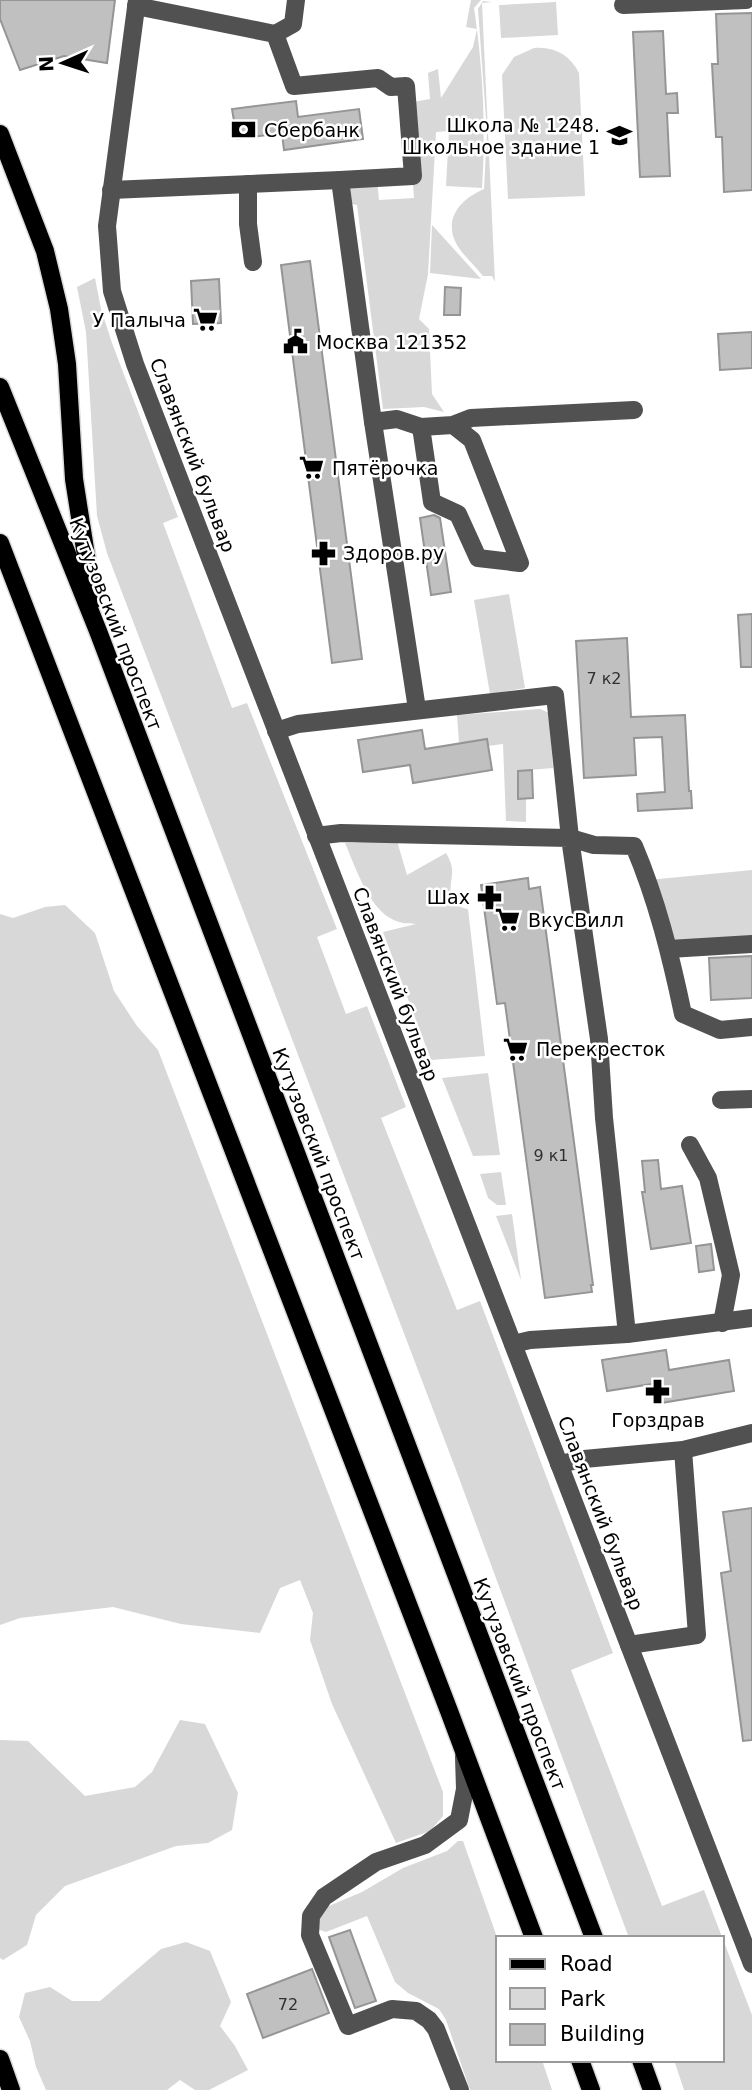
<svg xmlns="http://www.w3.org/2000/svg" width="752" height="2090" viewBox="0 0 752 2090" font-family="'DejaVu Sans',sans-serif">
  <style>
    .green { fill: #d8d8d8 }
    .building { fill: #c0c0c0; stroke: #959595; stroke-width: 2 }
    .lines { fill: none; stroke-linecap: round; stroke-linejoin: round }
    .major-casing { stroke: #dbdbdb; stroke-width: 21 }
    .minor { stroke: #515151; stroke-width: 18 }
    .major { stroke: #000; stroke-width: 18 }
    .labels { text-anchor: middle; stroke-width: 5; stroke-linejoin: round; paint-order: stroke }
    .number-label { font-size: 16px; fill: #303030 }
    .poi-label { font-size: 19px; fill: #000; stroke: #fff; text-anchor: start }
    .street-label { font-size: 19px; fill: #000; stroke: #fff }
  </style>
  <rect width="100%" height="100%" fill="#fff"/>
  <g class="green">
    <path d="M471,0H481L474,8C483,68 486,127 482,188L446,186L449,131L436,132L428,274L419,319L429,329L432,394L444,412L424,407L383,409L357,205L343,202L340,180L377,178L379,200L414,198L407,103L430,99L428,73L438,69L441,98L473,47L477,29L466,27Z"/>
    <path d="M483,1L492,2L482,3L495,282L492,276H483C475,265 460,253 455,241C444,216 463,198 484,189L487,132L478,9Z"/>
    <path d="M556,2L558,35L501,38L499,5Z"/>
    <path d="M534,48C554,46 570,55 579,73L585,196L508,199L502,75L514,57Z"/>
    <path d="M432,225L481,279L430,273Z"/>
    <path d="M95,278L101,309L112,343L178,517L163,523L232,708L247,703L337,929L317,937L346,1014L367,1006L406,1107L381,1118L457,1310L480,1301L613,1653L571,1670L662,1906L704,1890L752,2015V2090H684L674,2060H722V1938H629L456,1470L107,553L97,516L86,332L77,287Z"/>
    <path d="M509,594L525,688L490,694L474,600Z"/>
    <path d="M540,709L549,713L553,768L518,771V798H526V822L506,821L503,744L488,746L487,739L459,743L457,715Z"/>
    <path d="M397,841L407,875L446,853C450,860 453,866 452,875C450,892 446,905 468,909L485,1056L431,1060L383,932L416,924C411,923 404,924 399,922C370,914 356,868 345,843Z"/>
    <path d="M752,870V944L669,949L648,880Z"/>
    <path d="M65,905L95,933L114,991L137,1026L158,1050L443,1792V1816L430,1831L396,1843L332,1704L310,1640L313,1613L300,1580L280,1588L260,1633L181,1624L113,1607L20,1618L0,1625V914L13,918L45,907Z"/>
    <path d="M488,1073L500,1155L473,1156L442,1078Z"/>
    <path d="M501,1172L506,1205H497L488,1198L480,1174Z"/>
    <path d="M512,1214L521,1280L496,1216Z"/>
    <path d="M180,1720L205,1724L238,1793L232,1830L208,1843L176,1846L65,1886L36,1915L27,1945L3,1960L0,1958V1740L28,1741L85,1796L135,1787L152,1772Z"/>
    <path d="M458,1841H463L498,1940V2060H542L552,2090H470L446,2020L439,2009L408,1993L395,1982L367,1916L326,1932L317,1929V1911L362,1892L403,1868L447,1851Z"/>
    <path d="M186,1942L210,1951L231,2002L220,2026L235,2046L248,2070L209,2090H195L180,2080L167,2090H46L36,2067L30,2041L19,2017L25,1993L50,1987L72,2001H100L161,1949Z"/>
  </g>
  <g class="building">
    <path d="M0,0H115L107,63L64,56L20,70L0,19Z"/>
    <path d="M752,13V190L724,192L722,137H716L712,64H718L716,14Z"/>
    <path d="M663,31L666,94L677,93L678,113H667L670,176L640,177L633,32Z"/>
    <path d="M296,101L298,117L359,109L363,139L284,150L282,133L237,139L232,109Z"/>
    <path d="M310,261L362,659L332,663L281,265Z"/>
    <path d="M219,279L221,323L193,324L191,281Z"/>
    <path d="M445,287L461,288L460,315H444Z"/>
    <path d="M752,332V368L720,370L718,334Z"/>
    <path d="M434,515L440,518L451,592L431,595L420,518Z"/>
    <path d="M752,614V667H741L738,615Z"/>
    <path d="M627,638L631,717L685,715L689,791H691L692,808L638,811L637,794L665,792L662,737L634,738L636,775L584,778L576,641Z"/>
    <path d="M422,730L425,749L487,739L492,770L413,783L410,765L363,772L358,740Z"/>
    <path d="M532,770L533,798L518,799V771Z"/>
    <path d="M528,878L529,889L540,887L593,1285H591L592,1292L545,1298L505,1003L497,1004L481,885Z"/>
    <path d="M752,956V998L711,1000L709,958Z"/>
    <path d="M658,1160L661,1189L682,1186L691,1243L651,1249L642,1192H645L642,1161Z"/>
    <path d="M711,1244L714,1270L699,1272L696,1246Z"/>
    <path d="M666,1350L669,1370L729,1360L734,1391L655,1404L652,1384L607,1391L602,1360Z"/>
    <path d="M752,1508V1740L743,1741L721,1573L731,1571L723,1512Z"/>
    <path d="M350,1930L376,2001L355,2008L329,1937Z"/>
    <path d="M312,1969L329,2013L263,2038L247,1994Z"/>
  </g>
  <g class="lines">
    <defs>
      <g id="major">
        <path d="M0,134L45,251L59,309L67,364L74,479L93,600"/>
        <path d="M0,387L98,631L594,1938"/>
        <path d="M0,543L449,1711L534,1938"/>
        <path d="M0,2059L11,2090"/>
        <path d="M580,2060L591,2090"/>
        <path d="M641,2060L652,2090"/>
      </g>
    </defs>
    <use href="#major" class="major-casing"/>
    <g class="minor">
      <path d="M137,0L107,226L112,291L135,364L752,1964"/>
      <path d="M623,5L746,0"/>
      <path d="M136,6L275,34L294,86L378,78L391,87L406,86L413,176L340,180L373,422L397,419L421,427"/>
      <path d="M275,34L293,24L296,0"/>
      <path d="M248,184V224L253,262"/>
      <path d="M111,190L340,180"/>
      <path d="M373,422L417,709"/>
      <path d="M453,425L472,440L520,563L478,558L458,514L432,502L421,427L453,425L471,418L634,410"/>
      <path d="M276,731L298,724L555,695L570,838L594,845L634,846C657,900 671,957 683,1014L720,1030L752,1027"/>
      <path d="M316,836L341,833L570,838L599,1039L604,1118L627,1334"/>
      <path d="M669,949L752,944"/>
      <path d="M721,1100L752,1099"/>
      <path d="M690,1145L708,1178L731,1275L722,1323"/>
      <path d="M513,1344L530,1340L627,1334L752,1318"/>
      <path d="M559,1464L584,1459L683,1450L752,1433"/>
      <path d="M629,1645L697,1635L683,1450"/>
      <path d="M460,2090L436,2029L429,2020L416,2011L392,2009L348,2026L310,1935L311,1916L324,1897L376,1862L425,1845L459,1820L465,1789L464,1757"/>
    </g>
    <use href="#major" class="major"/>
  </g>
  <defs>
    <symbol id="bank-bare" viewBox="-9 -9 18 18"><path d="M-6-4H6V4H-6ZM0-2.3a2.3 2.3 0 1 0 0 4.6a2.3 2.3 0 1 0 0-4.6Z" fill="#000" stroke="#fff" stroke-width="2.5" paint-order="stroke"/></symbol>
    <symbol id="school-bare" viewBox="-9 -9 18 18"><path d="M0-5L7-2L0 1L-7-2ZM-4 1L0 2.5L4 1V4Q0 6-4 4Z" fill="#000" stroke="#fff" stroke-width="2.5" paint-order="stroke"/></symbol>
    <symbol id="supermarket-bare" viewBox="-9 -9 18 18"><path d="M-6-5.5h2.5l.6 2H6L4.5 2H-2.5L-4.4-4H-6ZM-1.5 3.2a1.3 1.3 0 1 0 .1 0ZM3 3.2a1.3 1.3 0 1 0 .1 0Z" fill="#000" stroke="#fff" stroke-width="2.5" paint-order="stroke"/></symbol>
    <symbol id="civic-bare" viewBox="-9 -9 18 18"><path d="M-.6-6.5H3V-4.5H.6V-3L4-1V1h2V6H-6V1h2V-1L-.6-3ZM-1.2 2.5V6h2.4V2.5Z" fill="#000" stroke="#fff" stroke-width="2.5" paint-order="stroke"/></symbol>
    <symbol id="pharmacy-bare" viewBox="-9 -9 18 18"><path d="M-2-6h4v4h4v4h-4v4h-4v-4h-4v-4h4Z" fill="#000" stroke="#fff" stroke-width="2.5" paint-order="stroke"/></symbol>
  </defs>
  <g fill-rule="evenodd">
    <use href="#bank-bare" x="226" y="112" width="35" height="35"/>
    <use href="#school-bare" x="602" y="118" width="35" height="35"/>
    <use href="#supermarket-bare" x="188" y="302" width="35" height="35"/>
    <use href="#civic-bare" x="278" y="324" width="35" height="35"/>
    <use href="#supermarket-bare" x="294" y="450" width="35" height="35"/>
    <use href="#pharmacy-bare" x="306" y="536" width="35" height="35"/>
    <use href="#pharmacy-bare" x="472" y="880" width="35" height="35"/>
    <use href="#supermarket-bare" x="490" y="902" width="35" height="35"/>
    <use href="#supermarket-bare" x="498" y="1032" width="35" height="35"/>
    <use href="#pharmacy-bare" x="640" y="1374" width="35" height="35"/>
  </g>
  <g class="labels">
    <g class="number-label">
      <text x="604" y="684">7 к2</text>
      <text x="551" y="1161">9 к1</text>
      <text x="288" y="2010">72</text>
    </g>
    <g class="poi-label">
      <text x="600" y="132" text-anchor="end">Школа № 1248.<tspan x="600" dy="22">Школьное здание 1</tspan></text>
      <text x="264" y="137">Сбербанк</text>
      <text x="186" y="327" text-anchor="end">У Палыча</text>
      <text x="316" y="349">Москва 121352</text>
      <text x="332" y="475">Пятёрочка</text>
      <text x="343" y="560">Здоров.ру</text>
      <text x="470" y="904" text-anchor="end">Шах</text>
      <text x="528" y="927">ВкусВилл</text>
      <text x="536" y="1056">Перекресток</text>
      <text x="658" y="1427" text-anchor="middle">Горздрав</text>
    </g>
    <g class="street-label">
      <text transform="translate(193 455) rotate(69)" y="7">Славянский бульвар</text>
      <text transform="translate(116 624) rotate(69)" y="7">Кутузовский проспект</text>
      <text transform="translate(396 984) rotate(69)" y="7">Славянский бульвар</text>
      <text transform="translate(319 1154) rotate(69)" y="7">Кутузовский проспект</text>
      <text transform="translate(601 1513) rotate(69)" y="7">Славянский бульвар</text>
      <text transform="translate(520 1684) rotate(69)" y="7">Кутузовский проспект</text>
    </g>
  </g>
  <rect x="496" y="1936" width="228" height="126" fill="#ffffff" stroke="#999999" stroke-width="2"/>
  <rect x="510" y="1959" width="35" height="10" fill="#000000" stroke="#999999" stroke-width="2"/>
  <text x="560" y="1971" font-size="21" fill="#000000">Road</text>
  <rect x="510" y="1988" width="35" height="21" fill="#d8d8d8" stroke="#999999" stroke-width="2"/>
  <text x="560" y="2006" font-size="21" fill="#000000">Park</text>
  <rect x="510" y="2024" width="35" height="21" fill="#c0c0c0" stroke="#999999" stroke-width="2"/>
  <text x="560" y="2041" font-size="21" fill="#000000">Building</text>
  <g transform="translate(63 63) rotate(267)" stroke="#ffffff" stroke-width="5" paint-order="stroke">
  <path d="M0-5L12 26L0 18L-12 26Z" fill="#000000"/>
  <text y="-10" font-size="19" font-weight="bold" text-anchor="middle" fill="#000000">N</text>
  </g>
</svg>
